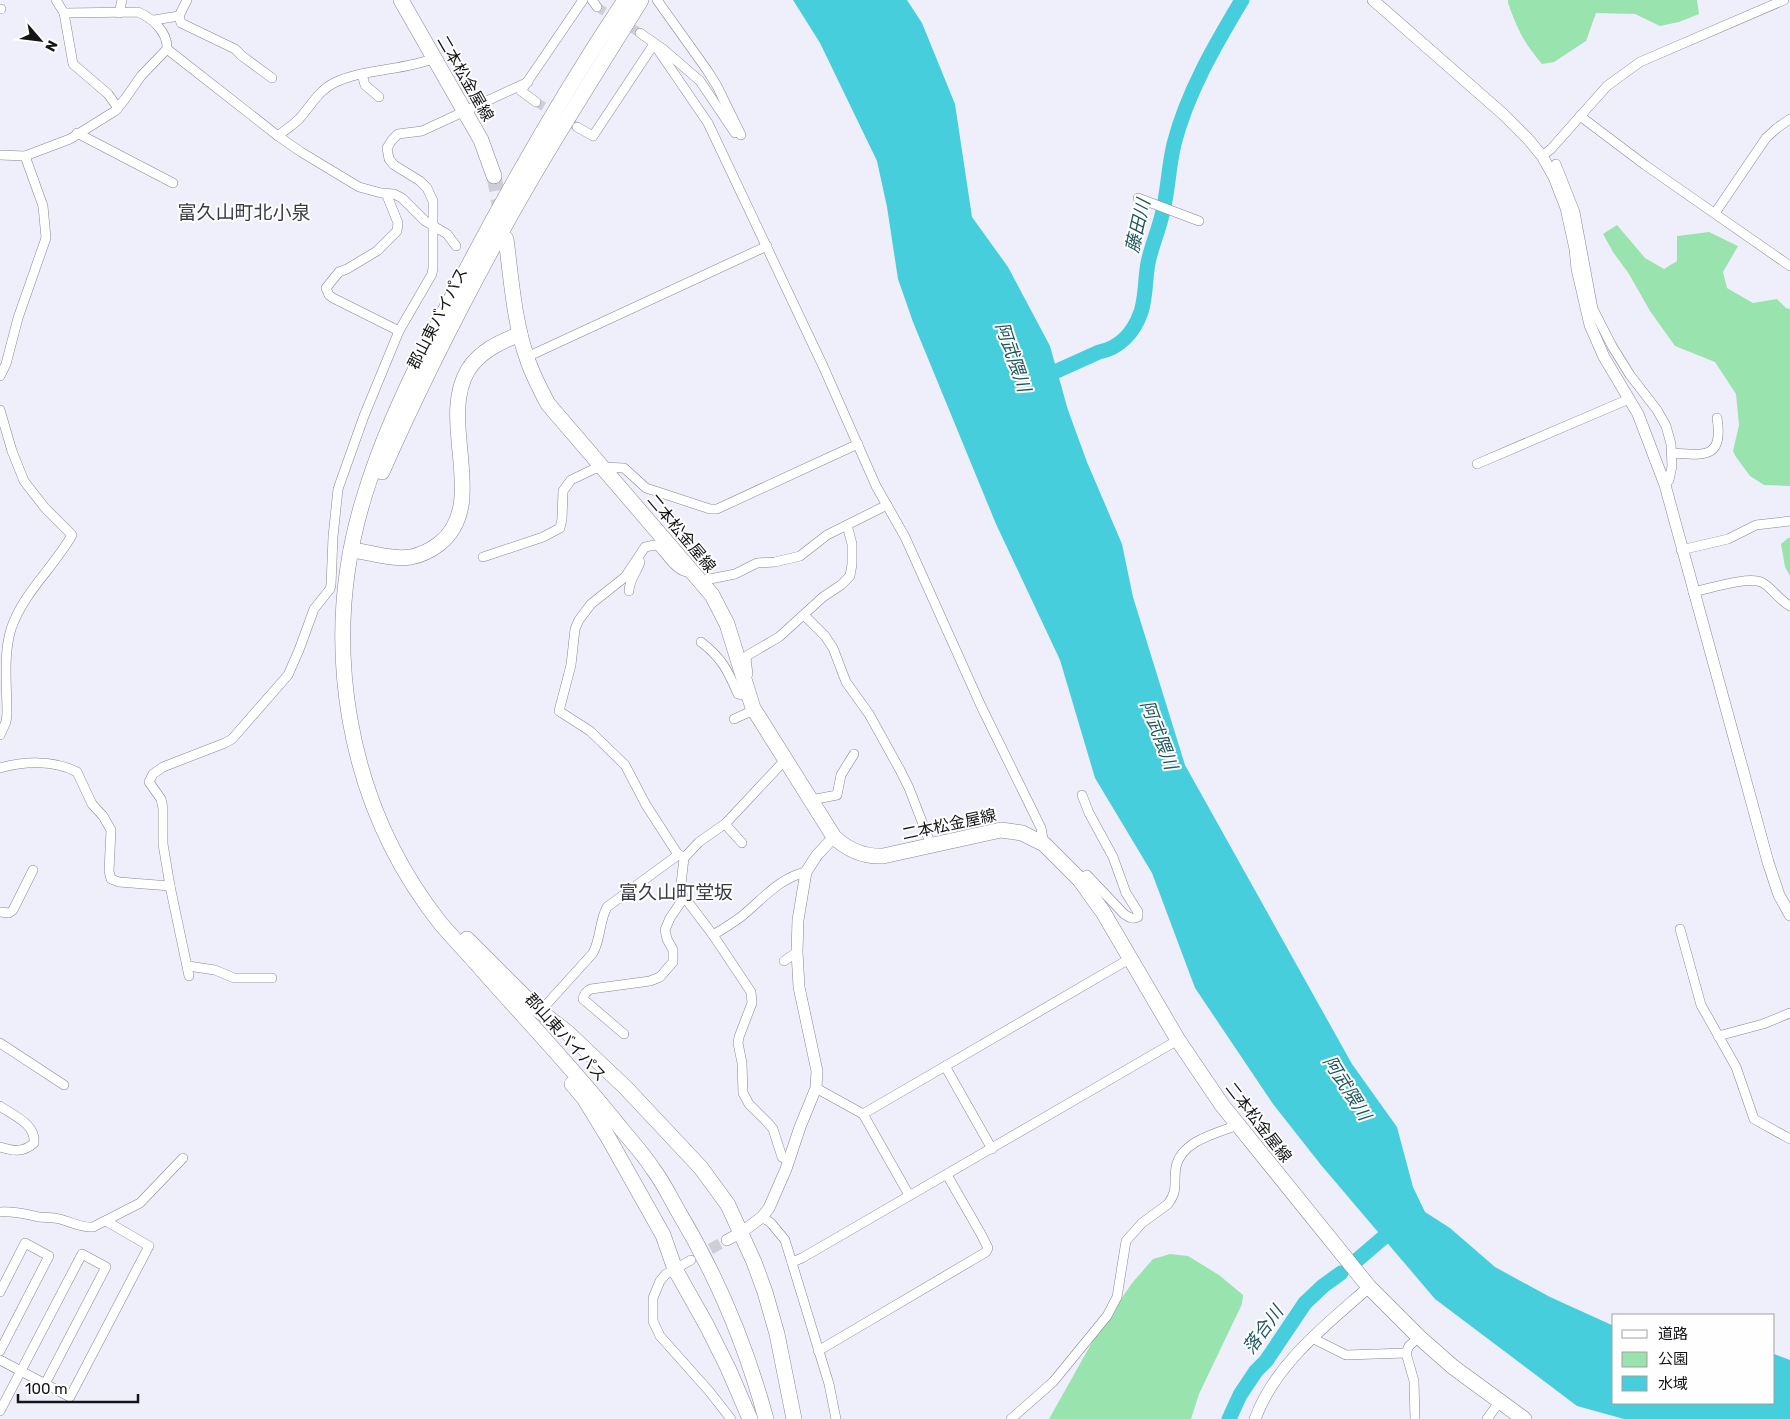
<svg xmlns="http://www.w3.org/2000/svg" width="1790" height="1419" viewBox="0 0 1790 1419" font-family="Rubik,'Noto Sans JP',sans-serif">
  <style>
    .green { fill: #99e3ae }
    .water { fill: #46cedd }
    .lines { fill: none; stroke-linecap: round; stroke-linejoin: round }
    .river { stroke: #46cedd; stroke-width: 15 }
    .minor-tunnel { stroke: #ceced9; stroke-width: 9; stroke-dasharray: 9 4.5; stroke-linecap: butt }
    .tertiary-tunnel { stroke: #ceced9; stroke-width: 11; stroke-dasharray: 11 5.5; stroke-linecap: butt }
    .primary-tunnel { stroke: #ceced9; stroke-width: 15; stroke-dasharray: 15 8; stroke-linecap: butt }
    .minor-casing { stroke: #868791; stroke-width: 10 }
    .tertiary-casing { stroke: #868791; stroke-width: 12 }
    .primary-casing { stroke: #868791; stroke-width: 16 }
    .trunk-casing { stroke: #868791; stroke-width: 16 }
    .minor { stroke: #fff; stroke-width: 9 }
    .tertiary { stroke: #fff; stroke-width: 11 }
    .primary { stroke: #fff; stroke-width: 15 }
    .trunk { stroke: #fff; stroke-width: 15 }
    .labels { text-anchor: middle; stroke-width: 4; stroke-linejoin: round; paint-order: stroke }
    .street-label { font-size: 16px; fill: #151519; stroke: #fefefe }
    .water-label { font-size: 18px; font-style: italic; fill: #1e575d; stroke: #fefefe }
    .quarter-label { font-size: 19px; fill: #3a3b44; stroke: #fefefe }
  </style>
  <rect width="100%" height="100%" fill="#efeffb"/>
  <g class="green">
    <path d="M1508,0H1697L1699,14L1679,22L1660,26L1635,14L1596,13L1586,41L1554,62L1542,64C1523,42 1518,30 1508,3Z"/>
    <path d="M1617,225L1645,258L1664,269L1677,261V236L1709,232L1738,246L1723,272L1727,288L1753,303L1777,299L1786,308L1790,309V486L1764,485L1750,476L1736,457L1733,451L1739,425L1736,394L1715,362L1675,346L1650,311L1629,274L1613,252L1603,234Z"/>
    <path d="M1788,538H1790V576L1785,567L1781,544Z"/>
    <path d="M1170,1254L1188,1256L1219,1275L1243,1295L1242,1304L1199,1394L1191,1419H1049L1099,1330L1133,1282L1153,1259Z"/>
  </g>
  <path class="water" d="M793,0H907L922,23L955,104L972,217L1008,267L1050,346L1068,410L1087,462L1122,544L1133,597L1185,765L1352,1064L1397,1127L1413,1187L1425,1212L1450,1228L1495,1267L1550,1297L1614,1326V1403H1774V1354L1790,1360V1419H1624L1577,1406L1435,1299L1321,1165L1273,1104L1195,988L1152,873L1095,778L1060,660L996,524L913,322L898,279L887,207L877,161L820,43Z"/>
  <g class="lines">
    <g class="river">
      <path d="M1039,379L1099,352C1120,348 1134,332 1141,312C1146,297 1145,279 1148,263C1151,248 1157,234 1161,219C1168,195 1168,169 1174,144C1187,93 1215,45 1242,0"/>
      <path d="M1356,1261L1398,1225"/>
      <path d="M1229,1419L1240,1395L1256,1371L1266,1361L1305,1303L1323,1286L1341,1273"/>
    </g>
    <g class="minor-tunnel">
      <path d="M597,7L640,33"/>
      <path d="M536,102L577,127"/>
    </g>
    <path class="tertiary-tunnel" d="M696,1257L727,1240"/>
    <path class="primary-tunnel" d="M494,176L501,215"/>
    <defs>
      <g id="minor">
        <path d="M56,0L64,13L138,12C152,18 168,32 167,49L278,136L301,152L359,187L381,193L394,194L402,198L425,221L447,234L456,246"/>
        <path d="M592,0L597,7"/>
        <path d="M657,0L707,70L717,86L741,135"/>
        <path d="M0,9H1"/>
        <path d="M64,13L73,64L108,94L118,108"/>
        <path d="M119,13L122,0"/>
        <path d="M179,16L181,23L235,49L242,56L272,78"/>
        <path d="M154,20L179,16L187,0"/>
        <path d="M640,33L663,49L700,81L735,133"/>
        <path d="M362,74L365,85L379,97"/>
        <path d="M536,102L521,91L583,0"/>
        <path d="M1580,116L1645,165L1790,266"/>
        <path d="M577,127L593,136L654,44L708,123L823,366L876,486L905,537L981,706L1041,828L1044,844"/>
        <path d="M77,133L173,183"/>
        <path d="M278,136C285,130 293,125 299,119C310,107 319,90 334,83C365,68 403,71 435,58"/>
        <path d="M0,155L25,156L70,139L115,111L125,99L141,76L167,49"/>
        <path d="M1542,156L1551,149L1607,86L1640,62L1784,0"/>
        <path d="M1556,164L1575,212L1593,309L1612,346L1630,375L1657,410L1666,426L1671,444L1672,466L1669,480L1665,485"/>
        <path d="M386,193L398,223L397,231L377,251L347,269L339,272L326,288L329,295L333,298L399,331"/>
        <path d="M1138,198L1199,221"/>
        <path d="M1715,213L1766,138L1777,128L1790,119"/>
        <path d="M527,357L767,246"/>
        <path d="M0,376L6,364L18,318L46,238L43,206L25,156"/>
        <path d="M0,410L12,451L24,481L45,508L72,535C54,567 23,593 11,629C3,655 7,687 7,714L6,722L0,735"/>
        <path d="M1672,453C1703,455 1724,460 1717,418"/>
        <path d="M1477,464L1629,399"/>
        <path d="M1681,550L1728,539L1756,525L1790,521"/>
        <path d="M483,557L543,537L560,528L562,519L563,491L571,480L594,469L603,467L624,468L646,488L710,509H717L858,444"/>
        <path d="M691,572C677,574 667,554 658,546L655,545L645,547L625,577L591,604L579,620L575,629L571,665L559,711L590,731L625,765L646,805L677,853L684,858L699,842L726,823L785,760"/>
        <path d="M700,581L735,574L757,563L775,562L800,556L827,535L887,505"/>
        <path d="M629,591C629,580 637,572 640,562"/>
        <path d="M1693,592C1709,589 1750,575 1763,583C1773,589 1779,600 1790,606"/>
        <path d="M804,615L825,636L833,648L846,682L869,714L900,770L909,788L931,845"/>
        <path d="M701,642C722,658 728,671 738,694L750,697"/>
        <path d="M748,674L746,659L748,655L779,637L823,597L841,585L850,576L852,564V544L847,525"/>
        <path d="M734,719L754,710"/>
        <path d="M0,768C25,761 54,760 77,772L92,804L103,816L111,830L109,871L111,879L119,882L170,886"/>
        <path d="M811,800L837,795L841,775L854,754"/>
        <path d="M725,824L742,843"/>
        <path d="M1080,880L1087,875L1124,914C1129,917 1132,920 1138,917V912L1126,893L1113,857L1089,813L1082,795"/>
        <path d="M683,899L688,902L713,935L751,992L752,1003L739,1037L738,1043L742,1063L743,1093L749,1104L768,1123L773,1129L782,1157L788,1161"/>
        <path d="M0,912L9,913L13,910L33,870"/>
        <path d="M1680,929L1701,1005L1736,1067L1754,1119L1790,1139"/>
        <path d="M713,935C723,929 733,923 742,916C763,899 779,878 806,872"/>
        <path d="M784,961L797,952"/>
        <path d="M188,966L215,970L234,978H272"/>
        <path d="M189,976L170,886L163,844V808L161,799L149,782L153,774L163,767L225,743L232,739L288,675L299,650L314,609L330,589L331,585L333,537L338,489L364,416L399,331L432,274L433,268V201L427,188L420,181L394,165L389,159L387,148L392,140L398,134L422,131L528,82"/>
        <path d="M546,1005L593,953C601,938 599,922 607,907L678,855"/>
        <path d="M624,1034L583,999C584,994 586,991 591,989L650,981L660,977L673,962V950L667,939L665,930L670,918L683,899L681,884L684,858"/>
        <path d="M1718,1036L1763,1024L1790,1013"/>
        <path d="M0,1043L64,1085"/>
        <path d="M945,1066L992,1149"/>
        <path d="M816,1088L863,1114L909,1195"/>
        <path d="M0,1106C14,1116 36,1124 34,1143C23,1153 13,1151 0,1147"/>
        <path d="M863,1114L1131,958"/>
        <path d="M0,1212C14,1211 25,1214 39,1217C47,1218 55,1217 63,1220C73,1223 82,1228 93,1227L140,1203L183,1158"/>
        <path d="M762,1217L771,1223L785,1240L829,1384L836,1419"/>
        <path d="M691,1260L666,1274L660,1281L653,1298V1321L660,1336L709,1391L731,1419"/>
        <path d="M792,1262L802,1258L1178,1040"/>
        <path d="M0,1292L25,1243L49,1256L0,1351"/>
        <path d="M1312,1338L1346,1355L1406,1353"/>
        <path d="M818,1351L986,1252L988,1248L981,1234L947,1175"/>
        <path d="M0,1360L70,1397L149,1246L106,1221"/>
        <path d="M0,1411L82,1254L106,1267L45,1384"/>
        <path d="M1011,1419L1053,1382L1107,1316L1117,1297L1126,1241L1142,1223L1168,1204C1179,1189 1173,1183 1176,1167C1181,1141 1217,1133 1238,1125"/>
        <path d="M1415,1419L1414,1381L1406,1353L1409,1346L1419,1337"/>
        <path d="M1487,1419L1500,1401"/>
      </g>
      <g id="tertiary">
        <path d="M1373,0L1503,114L1528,139L1542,156L1554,177L1566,208L1575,249L1577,269L1590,325L1604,357L1638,414L1665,485L1768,862L1779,895L1790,915"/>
        <path d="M727,1240L742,1232L762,1217L769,1208L786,1169L800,1127L816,1088L817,1071L799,987L797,952L798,920L806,872L817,855L834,837"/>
        <path d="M1255,1419C1275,1364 1326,1325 1369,1287"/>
      </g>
      <g id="primary">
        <path d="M401,0L481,140L494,176"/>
        <path d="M506,239C511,276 514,322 527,358C532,374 540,389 548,404L712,595L727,624L753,708L834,837C848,850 864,857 883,856L1001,830L1022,833L1044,844L1080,880L1103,912L1178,1040L1222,1105L1369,1287L1419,1337L1453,1367L1524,1419"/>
      </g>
      <g id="trunk">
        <path d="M625,0C565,90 511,184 461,280C425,349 388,419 365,494C319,640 345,803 441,924C455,940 470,956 484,972C531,1025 579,1075 623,1131C633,1143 644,1155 653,1169C663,1182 670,1197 678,1211C717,1276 746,1345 766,1419"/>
        <path d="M382,472C415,397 452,323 491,251C537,165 590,83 641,0"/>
        <path d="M351,550C371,552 391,560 411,557C421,555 431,550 439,544C490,504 437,422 468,370C480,351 500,342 520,334"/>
        <path d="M467,939L537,1009L567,1032L626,1088L701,1168L728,1205L754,1262L765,1292L777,1334L794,1419"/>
        <path d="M572,1084L584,1098L609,1139L663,1235L675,1269L707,1326L728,1368L750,1419"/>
      </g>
    </defs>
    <use href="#minor" class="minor-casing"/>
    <use href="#tertiary" class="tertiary-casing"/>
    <use href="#primary" class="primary-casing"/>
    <use href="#trunk" class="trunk-casing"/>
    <use href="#minor" class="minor"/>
    <use href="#tertiary" class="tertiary"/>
    <use href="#primary" class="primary"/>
    <use href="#trunk" class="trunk"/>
  </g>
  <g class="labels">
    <g class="street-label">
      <text transform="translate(466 78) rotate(60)" y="6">二本松金屋線</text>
      <text transform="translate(437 318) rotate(-63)" y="6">郡山東バイパス</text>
      <text transform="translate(682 533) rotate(50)" y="6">二本松金屋線</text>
      <text transform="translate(949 824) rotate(-12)" y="6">二本松金屋線</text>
      <text transform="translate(566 1037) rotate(48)" y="6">郡山東バイパス</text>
      <text transform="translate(1259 1122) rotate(52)" y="6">二本松金屋線</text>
    </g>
    <g class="water-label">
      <text transform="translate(1138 226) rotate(-77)" y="6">藤田川</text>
      <text transform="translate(1013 357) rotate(71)" y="6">阿武隈川</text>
      <text transform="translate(1159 735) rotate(69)" y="6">阿武隈川</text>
      <text transform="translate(1347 1088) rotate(58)" y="6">阿武隈川</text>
      <text transform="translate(1263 1330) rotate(-54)" y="6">落合川</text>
    </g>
    <g class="quarter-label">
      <text x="244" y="219">富久山町北小泉</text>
      <text x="676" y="899">富久山町堂坂</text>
    </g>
  </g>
  <rect x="1612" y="1314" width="162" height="90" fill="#fefefe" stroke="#a1a1a2"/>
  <rect x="1622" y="1330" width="25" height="8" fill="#ffffff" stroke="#a1a1a2"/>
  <text x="1658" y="1339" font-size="15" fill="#151519">道路</text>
  <rect x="1622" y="1352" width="25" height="15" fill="#99e3ae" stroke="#a1a1a2"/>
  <text x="1658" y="1364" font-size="15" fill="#151519">公園</text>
  <rect x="1622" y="1376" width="25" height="15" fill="#46cedd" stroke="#a1a1a2"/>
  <text x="1658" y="1389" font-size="15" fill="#151519">水域</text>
  <g transform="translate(40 40) rotate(118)" stroke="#fefefe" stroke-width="4" paint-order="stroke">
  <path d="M0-4L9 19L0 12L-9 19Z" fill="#151519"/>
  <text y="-8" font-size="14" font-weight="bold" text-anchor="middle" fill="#151519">N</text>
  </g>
  <path d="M18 1394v8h120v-8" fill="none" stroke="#151519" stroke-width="2.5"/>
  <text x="25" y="1394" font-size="15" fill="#151519" stroke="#fefefe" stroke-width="4" paint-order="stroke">100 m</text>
</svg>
